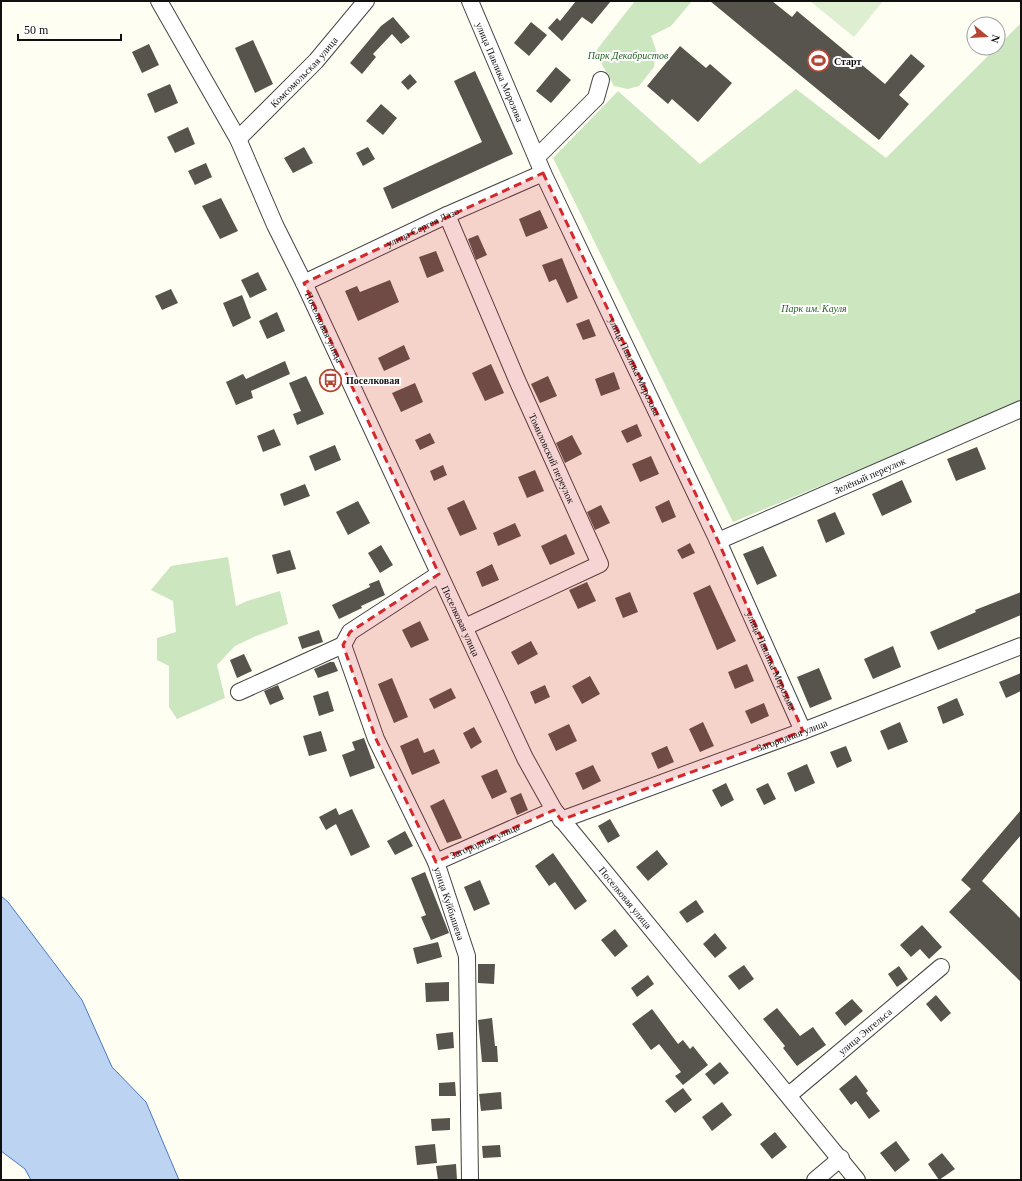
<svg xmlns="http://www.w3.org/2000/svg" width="1022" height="1181" viewBox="0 0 1022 1181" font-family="'Times New Roman',serif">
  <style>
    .green { fill: #cce6bf }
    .pitch { fill: #deeed0 }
    .water { fill: #bcd3f1; stroke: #4a7ac1 }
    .building { fill: #57534d }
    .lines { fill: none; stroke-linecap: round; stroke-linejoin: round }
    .minor-casing { stroke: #434343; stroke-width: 18 }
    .minor { stroke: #fff; stroke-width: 16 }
    .marked { fill: #d62828; fill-opacity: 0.2; stroke: #d62828; stroke-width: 3; stroke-dasharray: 8 5; stroke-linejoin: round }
    .labels { text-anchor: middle; stroke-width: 4; stroke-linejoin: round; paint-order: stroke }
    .park-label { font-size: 10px; font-style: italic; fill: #266225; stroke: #fff }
    .poi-label { font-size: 10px; font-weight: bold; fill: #101010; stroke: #fff; text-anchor: start }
    .street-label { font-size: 10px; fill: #101010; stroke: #fff }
  </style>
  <rect width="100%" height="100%" fill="#fefef3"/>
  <g class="green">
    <path d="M635,1H692L671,26L651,36L656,50L654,67L639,86L628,89L614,86L595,52Z"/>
    <path d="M1021,23V403L733,522L553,158L618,91L700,164L796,89L886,158Z"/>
    <path d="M228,557L236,606L247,601L280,591L288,624L256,636L235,646L217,665L225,698L177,719L169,707V666L157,660V638L176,632L173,601L151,590L171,566Z"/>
  </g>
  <path class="pitch" d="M810,1H883L854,37Z"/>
  <path class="water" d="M1,896L8,902L82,1000L112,1067L146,1102L179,1180H31L25,1169L1,1151Z"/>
  <g class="building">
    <path d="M576,1H611L592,24L582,17L562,41L548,28L557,18L560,21Z"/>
    <path d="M710,1H772L792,17L797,11L885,84L911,54L925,66L899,95L909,104L879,140Z"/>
    <path d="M393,17L410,37L401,44L392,34L373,54L376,57L362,74L350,63L381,26Z"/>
    <path d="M531,22L547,35L529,56L514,43Z"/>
    <path d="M253,40L273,84L255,93L235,48Z"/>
    <path d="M149,44L159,65L142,73L132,52Z"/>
    <path d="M680,46L706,68L710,64L732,83L698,122L672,99L668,104L647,86Z"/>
    <path d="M556,67L571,80L551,103L536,91Z"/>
    <path d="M475,71L513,154L392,209L383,188L482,142L454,81Z"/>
    <path d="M410,74L417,82L408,90L401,82Z"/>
    <path d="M170,84L178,103L155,113L147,94Z"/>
    <path d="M381,104L397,118L383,135L366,121Z"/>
    <path d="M188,127L195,144L175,153L167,137Z"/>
    <path d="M304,147L313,163L293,173L284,158Z"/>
    <path d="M368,147L375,159L363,166L356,153Z"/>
    <path d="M206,163L212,177L195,185L188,171Z"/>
    <path d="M221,198L238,231L220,239L202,206Z"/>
    <path d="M540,210L548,228L526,237L519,219Z"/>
    <path d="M478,235L487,255L476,260L468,239Z"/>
    <path d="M436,251L444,271L427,278L419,257Z"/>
    <path d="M562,258L578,298L567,303L556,279L549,282L542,265Z"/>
    <path d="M258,272L267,290L250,298L241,280Z"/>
    <path d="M390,280L399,302L358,321L345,291L357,286L360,292Z"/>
    <path d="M171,289L178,303L162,310L155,296Z"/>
    <path d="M242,295L251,318L233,327L223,303Z"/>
    <path d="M277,312L285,331L267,339L259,321Z"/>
    <path d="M589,319L596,336L583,340L576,324Z"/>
    <path d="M404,345L410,359L384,371L378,358Z"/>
    <path d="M285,361L290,374L251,391L253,398L236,405L226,382L243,374L246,379Z"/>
    <path d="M491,364L504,393L485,401L472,373Z"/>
    <path d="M614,372L620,389L601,396L595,379Z"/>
    <path d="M306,376L324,414L297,425L293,414L301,411L289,383Z"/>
    <path d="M548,376L557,396L540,403L531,384Z"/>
    <path d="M415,383L423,402L401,412L392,393Z"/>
    <path d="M637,424L642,436L627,443L621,431Z"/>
    <path d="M274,429L281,445L263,452L257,436Z"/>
    <path d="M430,433L435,443L420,450L415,440Z"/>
    <path d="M572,435L582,454L565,463L556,443Z"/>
    <path d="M335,445L341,460L315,471L309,456Z"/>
    <path d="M977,447L986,469L956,481L947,459Z"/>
    <path d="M651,456L659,474L640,482L632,464Z"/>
    <path d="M443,465L447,475L434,481L430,471Z"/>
    <path d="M535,470L544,491L527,498L518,477Z"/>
    <path d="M902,480L912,502L882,516L872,494Z"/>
    <path d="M305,484L310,496L284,506L280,494Z"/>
    <path d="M464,500L477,529L460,536L447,508Z"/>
    <path d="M669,500L676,517L662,523L655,507Z"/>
    <path d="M358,501L370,523L348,535L336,512Z"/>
    <path d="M601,505L610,523L595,530L587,512Z"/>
    <path d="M835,512L845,534L826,543L817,520Z"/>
    <path d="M515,523L521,536L498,546L493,533Z"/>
    <path d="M566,534L575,554L550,565L541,546Z"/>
    <path d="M690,543L695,553L682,559L677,550Z"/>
    <path d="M381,545L393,565L380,573L368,553Z"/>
    <path d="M763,546L777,576L757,585L743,554Z"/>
    <path d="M290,550L296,569L277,574L272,555Z"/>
    <path d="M492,564L499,580L482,587L476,572Z"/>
    <path d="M379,580L385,595L361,606L362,608L339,619L332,605L370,587L369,584Z"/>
    <path d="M587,582L596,601L578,609L569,590Z"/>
    <path d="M710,585L736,641L717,650L693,593Z"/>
    <path d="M630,592L638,612L623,618L615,598Z"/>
    <path d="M1021,592V615L938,650L930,632L976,612L975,610Z"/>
    <path d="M420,621L429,640L411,648L402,630Z"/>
    <path d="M319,630L323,642L302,649L298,637Z"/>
    <path d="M531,641L538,654L518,665L511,652Z"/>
    <path d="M893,646L901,667L873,679L864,659Z"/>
    <path d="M244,654L252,671L237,678L230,660Z"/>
    <path d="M330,662H334L338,671L318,678L314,669Z"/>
    <path d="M747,664L754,681L735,689L728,672Z"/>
    <path d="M819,668L832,699L810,708L797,677Z"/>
    <path d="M1021,673V691L1006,698L999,682Z"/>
    <path d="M590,676L600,694L582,704L572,686Z"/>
    <path d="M392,678L408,717L394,723L378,684Z"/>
    <path d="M278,685L284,699L270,705L264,691Z"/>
    <path d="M545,685L550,697L535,704L530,692Z"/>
    <path d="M451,688L456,698L434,709L429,699Z"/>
    <path d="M328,691L334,711L319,716L313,696Z"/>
    <path d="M957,698L964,715L943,724L937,707Z"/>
    <path d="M764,703L769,716L751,724L745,711Z"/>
    <path d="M703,722L714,746L700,752L689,729Z"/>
    <path d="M900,722L908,742L888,750L880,731Z"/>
    <path d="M569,724L577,741L556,751L548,734Z"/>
    <path d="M474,727L482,742L471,749L463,733Z"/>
    <path d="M321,731L327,751L309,756L303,736Z"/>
    <path d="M364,738L375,768L350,777L342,755L355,750L352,742Z"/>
    <path d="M418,738L424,753L434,749L440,763L412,775L400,746Z"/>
    <path d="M667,746L674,762L658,769L651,753Z"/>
    <path d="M846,746L852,761L837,768L830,752Z"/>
    <path d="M807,764L815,783L795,792L787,773Z"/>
    <path d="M593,765L601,781L583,790L575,773Z"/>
    <path d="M497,769L507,792L492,799L481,776Z"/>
    <path d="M726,783L734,800L721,807L712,790Z"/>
    <path d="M768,783L776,799L764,805L756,789Z"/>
    <path d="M521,793L528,810L517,815L510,798Z"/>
    <path d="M444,799L462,838L447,843L430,806Z"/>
    <path d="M336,808L339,815L352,809L370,847L351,856L336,824L326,830L319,817Z"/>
    <path d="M1021,810V835L982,881L1021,919V982L949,912L971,889L961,880Z"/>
    <path d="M610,819L620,836L608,843L598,826Z"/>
    <path d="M405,831L413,846L395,855L387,841Z"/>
    <path d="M657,850L668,864L648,881L636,867Z"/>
    <path d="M553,853L587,901L575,910L555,882L549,886L535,866Z"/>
    <path d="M425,872L449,933L431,940L421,917L426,915L411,878Z"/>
    <path d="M480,880L490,904L474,911L464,887Z"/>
    <path d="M696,900L704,912L687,923L679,912Z"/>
    <path d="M922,925L942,947L929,959L920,949L911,957L900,945Z"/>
    <path d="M615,929L628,946L615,957L601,940Z"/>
    <path d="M715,933L727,948L715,958L703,944Z"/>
    <path d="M438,942L442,957L417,964L413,948Z"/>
    <path d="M478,964H495L494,984L478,983Z"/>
    <path d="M744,965L754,979L739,990L728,976Z"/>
    <path d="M899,966L908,979L897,987L888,974Z"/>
    <path d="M648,975L654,984L637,997L631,988Z"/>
    <path d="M449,982V1001L426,1002L425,983Z"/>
    <path d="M936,995L951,1013L941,1022L926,1004Z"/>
    <path d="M852,999L863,1011L845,1026L835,1013Z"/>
    <path d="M777,1008L800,1036L813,1027L826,1045L797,1066L783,1048L785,1046L763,1019Z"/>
    <path d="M652,1009L678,1044L683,1040L690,1049L693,1046L708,1065L683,1085L675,1076L681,1072L659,1044L651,1050L632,1024Z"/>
    <path d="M492,1018L495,1046H497L498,1062H482L478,1020Z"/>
    <path d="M453,1032L454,1048L438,1050L436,1034Z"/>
    <path d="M720,1062L729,1073L714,1085L705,1074Z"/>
    <path d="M856,1075L868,1091L866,1093L880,1111L869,1119L856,1101L851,1105L839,1089Z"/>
    <path d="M455,1082L456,1096H439V1083Z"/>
    <path d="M683,1088L692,1100L675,1113L665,1101Z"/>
    <path d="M501,1092L502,1109L481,1111L479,1094Z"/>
    <path d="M722,1102L732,1115L712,1131L702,1117Z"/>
    <path d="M450,1118V1130L432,1131L431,1119Z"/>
    <path d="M775,1132L787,1147L772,1159L760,1144Z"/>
    <path d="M896,1141L910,1160L895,1172L880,1153Z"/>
    <path d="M435,1144L437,1163L417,1165L415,1146Z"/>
    <path d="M500,1145L501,1157L483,1158L482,1146Z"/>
    <path d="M942,1153L955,1169L939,1180L928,1164Z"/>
    <path d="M456,1164L457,1180H438L436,1166Z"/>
  </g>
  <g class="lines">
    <defs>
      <g id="minor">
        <path id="s1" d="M159,1L238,139L275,225L304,283L525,758L554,810L857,1180"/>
        <path id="s2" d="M470,1L543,173L718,541L803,731"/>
        <path id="s3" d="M238,139L316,61L366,1"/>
        <path d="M537,157L596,98L601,80"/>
        <path id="s4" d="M447,215L517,380L600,564L465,627"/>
        <path id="s5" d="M304,283L447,215L543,173"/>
        <path id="s6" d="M718,541L1021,409"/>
        <path id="s7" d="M343,645L376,739L436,862L467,956L470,1180"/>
        <path d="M239,692L343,645L350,632L439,574"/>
        <path id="s8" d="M561,820L803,731L1021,646"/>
        <path id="s9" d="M436,862L554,810"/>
        <path id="s10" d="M789,1095L941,967"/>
        <path d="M815,1180L841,1158"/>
      </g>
    </defs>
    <use href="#minor" class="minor-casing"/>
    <use href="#minor" class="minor"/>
  </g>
  <path class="marked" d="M543,173L718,541L803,731L561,820L554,810L436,862L376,739L343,645L350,632L439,574L304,283Z"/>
  <defs>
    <symbol id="stadium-ring" viewBox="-11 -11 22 22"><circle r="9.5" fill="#fff" stroke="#b44734" stroke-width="1.5"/><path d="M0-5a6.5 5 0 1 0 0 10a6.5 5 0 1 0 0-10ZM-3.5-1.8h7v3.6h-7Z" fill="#b44734"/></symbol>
    <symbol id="bus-ring" viewBox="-11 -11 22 22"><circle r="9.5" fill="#fff" stroke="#b44734" stroke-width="1.5"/><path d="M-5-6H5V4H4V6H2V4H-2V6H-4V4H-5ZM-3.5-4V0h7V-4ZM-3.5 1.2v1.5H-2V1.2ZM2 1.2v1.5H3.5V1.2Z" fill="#b44734"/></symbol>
  </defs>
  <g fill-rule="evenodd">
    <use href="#stadium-ring" x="806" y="48" width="25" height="25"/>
    <use href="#bus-ring" x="318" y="368" width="25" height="25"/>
  </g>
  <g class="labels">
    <g class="park-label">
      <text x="628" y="59">Парк Декабристов</text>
      <text x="814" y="312">Парк им. Кауля</text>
    </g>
    <g class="poi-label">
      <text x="834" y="65">Старт</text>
      <text x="346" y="384">Поселковая</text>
    </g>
    <g class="street-label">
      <text dy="4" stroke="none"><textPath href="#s3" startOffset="94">Комсомольская улица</textPath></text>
      <text dy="4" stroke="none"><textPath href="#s2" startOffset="77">улица Павлика Морозова</textPath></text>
      <text dy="4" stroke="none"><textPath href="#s5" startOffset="131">улица Сергея Лазо</textPath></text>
      <text dy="4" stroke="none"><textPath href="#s1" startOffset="366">Поселковая улица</textPath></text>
      <text dy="4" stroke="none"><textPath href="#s2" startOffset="401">улица Павлика Морозова</textPath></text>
      <text dy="4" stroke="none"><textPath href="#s4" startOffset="265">Томиловский переулок</textPath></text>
      <text dy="4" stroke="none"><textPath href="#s6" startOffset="165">Зелёный переулок</textPath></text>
      <text dy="4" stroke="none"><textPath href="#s1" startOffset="690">Поселковая улица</textPath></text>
      <text dy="4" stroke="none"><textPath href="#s2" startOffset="725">улица Павлика Морозова</textPath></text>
      <text dy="4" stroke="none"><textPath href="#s8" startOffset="246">Загородная улица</textPath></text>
      <text dy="4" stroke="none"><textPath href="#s9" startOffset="53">Загородная улица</textPath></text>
      <text dy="4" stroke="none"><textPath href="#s1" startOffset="1014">Поселковая улица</textPath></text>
      <text dy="4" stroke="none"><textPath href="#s7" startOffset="280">улица Куйбышева</textPath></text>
      <text dy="4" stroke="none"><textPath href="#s10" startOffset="99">улица Энгельса</textPath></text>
    </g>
  </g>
  <rect width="1022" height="1181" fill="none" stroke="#101010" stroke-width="4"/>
  <g transform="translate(986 36) rotate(108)"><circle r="19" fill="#ffffff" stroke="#9f9f9f"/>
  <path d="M0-3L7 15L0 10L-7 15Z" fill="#b44734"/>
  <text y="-6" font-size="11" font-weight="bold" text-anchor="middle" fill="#101010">N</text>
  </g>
  <path d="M18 34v6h103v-6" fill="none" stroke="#101010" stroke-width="2"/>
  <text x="24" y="34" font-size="12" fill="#101010" stroke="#ffffff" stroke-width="3" paint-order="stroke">50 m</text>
</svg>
